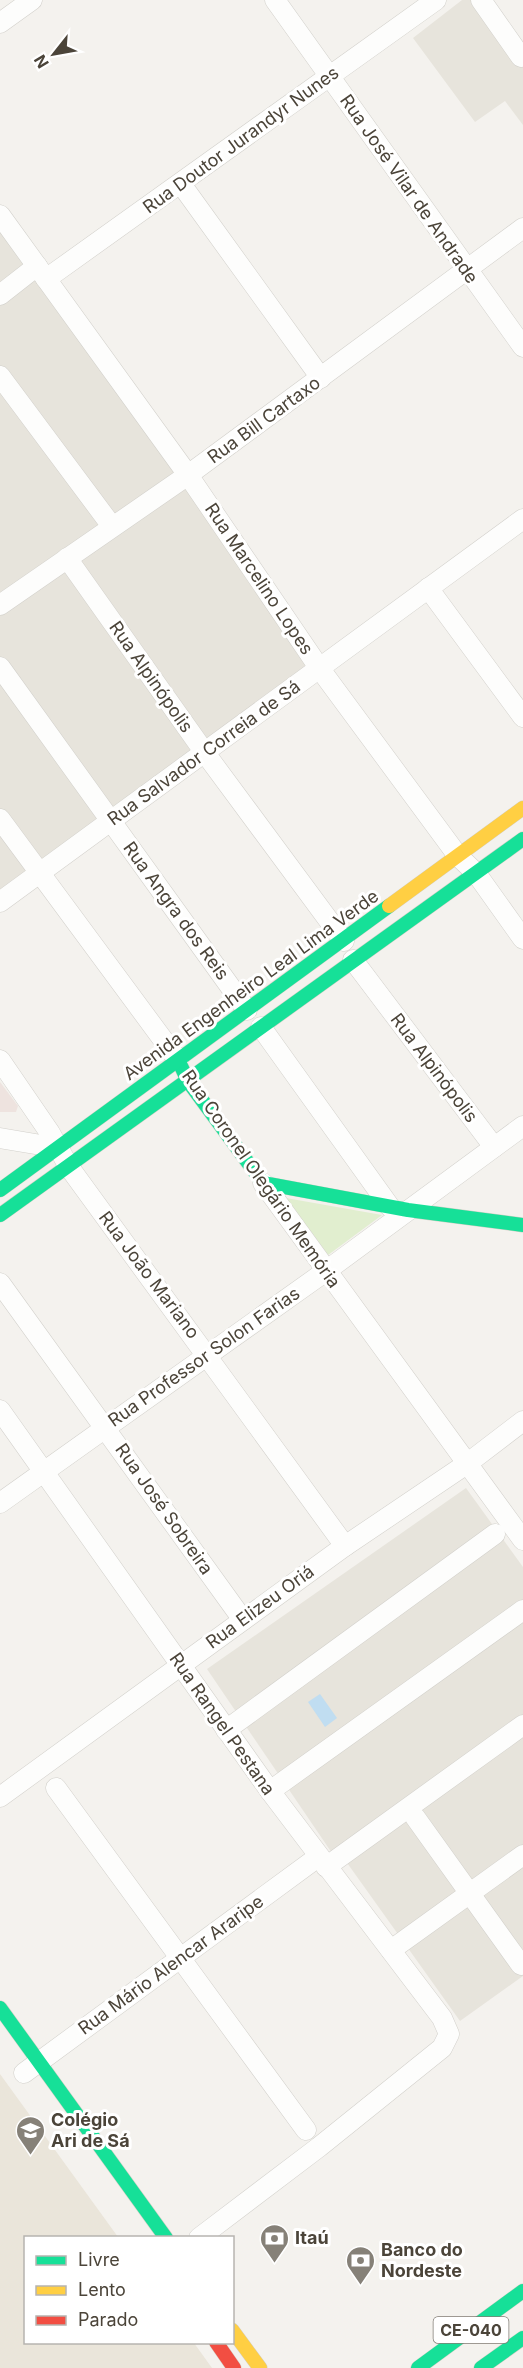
<svg xmlns="http://www.w3.org/2000/svg" width="523" height="2368" viewBox="0 0 523 2368" font-family="Inter,sans-serif">
  <style>
    .residential { fill: #e7e4dc }
    .education { fill: #eae5da }
    .medical { fill: #eee3df }
    .green { fill: #e1eecf }
    .water { fill: #c0ddf1 }
    .lines { fill: none; stroke-linecap: round; stroke-linejoin: round }
    .street-casing { stroke: #d2d0cb; stroke-width: 21 }
    .fast-casing { stroke: #d3cfc5; stroke-width: 15 }
    .slow-casing { stroke: #d3cfc5; stroke-width: 15 }
    .jam-casing { stroke: #d3cfc5; stroke-width: 15 }
    .street { stroke: #fdfdfc; stroke-width: 20 }
    .fast { stroke: #16e098; stroke-width: 14 }
    .slow { stroke: #ffcf43; stroke-width: 14 }
    .jam { stroke: #f24e42; stroke-width: 14 }
    .labels { text-anchor: middle; stroke-width: 6; stroke-linejoin: round; paint-order: stroke }
    .shield { fill: #fff; stroke: #817c74; stroke-width: 1.5 }
    .shield-label { font-size: 16px; font-weight: bold; fill: #4b4439 }
    .street-label { font-size: 18px; fill: #4b4439; stroke: #fff }
    .poi-label { font-size: 18px; font-weight: bold; fill: #4b4439; stroke: #fff; text-anchor: start }
  </style>
  <rect width="100%" height="100%" fill="#f4f2ee"/>
  <g class="residential">
    <path d="M462,0H488L523,49V125L505,101L475,122L413,38Z"/>
    <path d="M0,223L323,670L0,907Z"/>
    <path d="M466,1488L523,1567V1720L334,1856L207,1669Z"/>
    <path d="M523,1730V1976L460,2021L345,1860Z"/>
  </g>
  <path class="education" d="M0,2074L118,2237L26,2238V2342L194,2343L212,2368H0Z"/>
  <path class="medical" d="M0,1082L18,1106L16,1112H0Z"/>
  <path class="green" d="M286,1198L382,1215L328,1255Z"/>
  <path class="water" d="M320,1694L337,1718L325,1727L308,1702Z"/>
  <g class="lines">
    <defs>
      <g id="street">
        <path d="M275,0L523,347"/>
        <path d="M481,0L521,57"/>
        <path d="M0,23L32,0"/>
        <path d="M181,184L321,378"/>
        <path d="M0,215L188,475L320,669L458,856L476,873L523,939"/>
        <path d="M46,279L436,0"/>
        <path d="M0,295L37,266"/>
        <path d="M0,376L111,525"/>
        <path d="M67,558L205,753L344,941"/>
        <path d="M428,588L523,717"/>
        <path d="M0,605L188,475L523,228"/>
        <path d="M0,667L247,1010"/>
        <path d="M0,819L178,1060"/>
        <path d="M0,902L523,519"/>
        <path d="M353,960L494,1147"/>
        <path d="M261,1027L390,1207"/>
        <path d="M0,1060L50,1133L69,1167L345,1546"/>
        <path d="M0,1138L59,1148"/>
        <path d="M263,1183L523,1540"/>
        <path d="M0,1283L243,1620"/>
        <path d="M0,1410L270,1791L442,2018L449,2034L442,2048L319,2147L199,2238"/>
        <path d="M0,1503L326,1271L523,1126"/>
        <path d="M226,1730L495,1534"/>
        <path d="M56,1788L306,2130"/>
        <path d="M270,1791L523,1610"/>
        <path d="M0,1797L345,1546L468,1463L523,1421"/>
        <path d="M415,1817L521,1965"/>
        <path d="M326,1867L523,1725"/>
        <path d="M391,1950L523,1855"/>
        <path d="M24,2073L318,1857"/>
      </g>
      <g id="fast">
        <path d="M180,1064L188,1081L263,1183L408,1210L523,1225"/>
        <path d="M0,1190L389,906"/>
        <path d="M0,1215L523,839"/>
        <path d="M0,2008L166,2238"/>
        <path d="M418,2368L523,2291"/>
        <path d="M481,2368L523,2338"/>
      </g>
      <g id="slow">
        <path d="M389,906L523,808"/>
        <path d="M232,2330L260,2368"/>
      </g>
      <path id="jam" d="M216,2342L234,2368"/>
    </defs>
    <use href="#street" class="street-casing"/>
    <use href="#fast" class="fast-casing"/>
    <use href="#slow" class="slow-casing"/>
    <use href="#jam" class="jam-casing"/>
    <use href="#street" class="street"/>
    <use href="#fast" class="fast"/>
    <use href="#slow" class="slow"/>
    <use href="#jam" class="jam"/>
  </g>
  <defs>
    <symbol id="school-pin" viewBox="-11 -11 22 30"><path d="M0 17L-7.5 6A9.5 9.5 0 1 1 7.5 6Z" fill="#868178" stroke="#fff"/><path d="M0-5L7-2L0 1L-7-2ZM-4 1L0 2.5L4 1V4Q0 6-4 4Z" fill="#fff"/></symbol>
    <symbol id="bank-pin" viewBox="-11 -11 22 30"><path d="M0 17L-7.5 6A9.5 9.5 0 1 1 7.5 6Z" fill="#868178" stroke="#fff"/><path d="M-6-4H6V4H-6ZM0-2.3a2.3 2.3 0 1 0 0 4.6a2.3 2.3 0 1 0 0-4.6Z" fill="#fff"/></symbol>
  </defs>
  <g fill-rule="evenodd">
    <use href="#school-pin" x="14" y="2114" width="33" height="45"/>
    <use href="#bank-pin" x="258" y="2222" width="33" height="45"/>
    <use href="#bank-pin" x="344" y="2244" width="33" height="45"/>
  </g>
  <g class="labels">
    <rect class="shield" x="433.5" y="2317" width="75" height="26" rx="4.5"/>
    <g class="shield-label">
      <text x="471" y="2336">CE-040</text>
    </g>
    <g class="street-label">
      <text transform="translate(241 140) rotate(-36)" y="6">Rua Doutor Jurandyr Nunes</text>
      <text transform="translate(409 189) rotate(55)" y="6">Rua José Vilar de Andrade</text>
      <text transform="translate(264 420) rotate(-36)" y="6">Rua Bill Cartaxo</text>
      <text transform="translate(259 579) rotate(56)" y="6">Rua Marcelino Lopes</text>
      <text transform="translate(151 677) rotate(55)" y="6">Rua Alpinópolis</text>
      <text transform="translate(204 753) rotate(-36)" y="6">Rua Salvador Correia de Sá</text>
      <text transform="translate(176 911) rotate(54)" y="6">Rua Angra dos Reis</text>
      <text transform="translate(251 985) rotate(-36)" y="6">Avenida Engenheiro Leal Lima Verde</text>
      <text transform="translate(434 1068) rotate(53)" y="6">Rua Alpinópolis</text>
      <text transform="translate(261 1179) rotate(55)" y="6">Rua Coronel Olegário Memória</text>
      <text transform="translate(149 1275) rotate(53)" y="6">Rua João Mariano</text>
      <text transform="translate(204 1357) rotate(-35)" y="6">Rua Professor Solon Farias</text>
      <text transform="translate(164 1509) rotate(55)" y="6">Rua José Sobreira</text>
      <text transform="translate(260 1607) rotate(-36)" y="6">Rua Elizeu Oriá</text>
      <text transform="translate(222 1724) rotate(55)" y="6">Rua Rangel Pestana</text>
      <text transform="translate(171 1965) rotate(-36)" y="6">Rua Mário Alencar Araripe</text>
    </g>
    <g class="poi-label">
      <text x="51" y="2126">Colégio<tspan x="51" dy="21">Ari de Sá</tspan></text>
      <text x="295" y="2244">Itaú</text>
      <text x="381" y="2256">Banco do<tspan x="381" dy="21">Nordeste</tspan></text>
    </g>
  </g>
  <rect x="24" y="2236" width="210" height="108" fill="#ffffff" stroke="#b7b4b0" stroke-width="1.5"/>
  <rect x="36" y="2256" width="30" height="9" fill="#16e098" stroke="#b7b4b0" stroke-width="1.5"/>
  <text x="78" y="2266" font-size="18" fill="#4b4439">Livre</text>
  <rect x="36" y="2286" width="30" height="9" fill="#ffcf43" stroke="#b7b4b0" stroke-width="1.5"/>
  <text x="78" y="2296" font-size="18" fill="#4b4439">Lento</text>
  <rect x="36" y="2316" width="30" height="9" fill="#f24e42" stroke="#b7b4b0" stroke-width="1.5"/>
  <text x="78" y="2326" font-size="18" fill="#4b4439">Parado</text>
  <g transform="translate(54 54) rotate(239)" stroke="#ffffff" stroke-width="4.5" paint-order="stroke">
  <path d="M0-4.5L10 22L0 15L-10 22Z" fill="#4b4439"/>
  <text y="-9" font-size="16" font-weight="bold" text-anchor="middle" fill="#4b4439">N</text>
  </g>
</svg>
